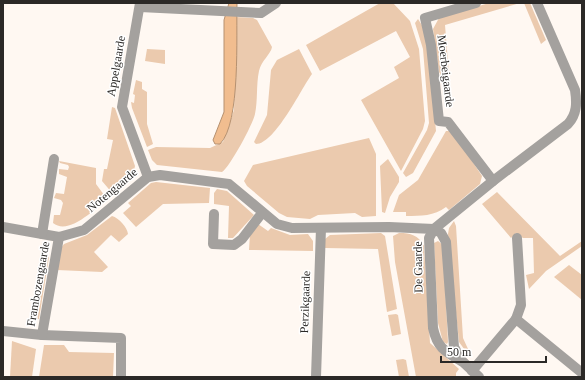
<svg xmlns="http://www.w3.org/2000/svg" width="585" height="380" viewBox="0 0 585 380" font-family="'Times New Roman',serif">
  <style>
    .green { fill: #ebcaae }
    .water { fill: #f1bd8f; stroke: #b69170 }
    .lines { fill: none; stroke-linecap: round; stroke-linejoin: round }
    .minor { stroke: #a4a19e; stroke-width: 10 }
    .labels { text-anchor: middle; stroke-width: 3; stroke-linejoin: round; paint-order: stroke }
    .street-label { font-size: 12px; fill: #2b2927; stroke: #fff }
  </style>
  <rect width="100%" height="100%" fill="#fff8f2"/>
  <g class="green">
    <path d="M380,3H393L410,21L419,49L425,121L423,129L401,171L361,100L399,78L394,67L410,57L396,31L320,71L306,45Z"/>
    <path d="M489,3H520L445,25L449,75H441L439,72L433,29L439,18Z"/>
    <path d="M524,3H530L546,40L541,44Z"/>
    <path d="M236,17L253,18L257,20L272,47C271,54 261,61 259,71C256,85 258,100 255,114C253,124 230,167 222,172L157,165L152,160L148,150L156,147L210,148L223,142L234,110Z"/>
    <path d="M418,19L425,30L428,45L436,131L413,173L406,177L403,173L427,130L429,123L423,49L415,23Z"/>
    <path d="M147,49L165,50V64L145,61Z"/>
    <path d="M299,49L312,74C301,89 275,144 256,144L254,142L267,115L271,70L277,60Z"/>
    <path d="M136,80L142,82V89L147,92V124L153,144L147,147L132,108L131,102L134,103L135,95L133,94Z"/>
    <path d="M112,107L115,108L135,166L132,179L113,194L102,181L104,169H107L113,140L107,139Z"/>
    <path d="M446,131H450L454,134L482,176L480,184L449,210L446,207C434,216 421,216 406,216V212H393L399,195L418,180Z"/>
    <path d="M369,138L376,154V216L362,217L355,213L318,215L310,219L287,217L279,213L247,186L244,181L253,165Z"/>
    <path d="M388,159L399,177V182L390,197L385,213L382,212L380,166Z"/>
    <path d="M59,161L96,168V184L107,199C96,208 69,236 53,223L54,215H60L63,203L61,200L54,198L56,193L64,194L67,177L59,174V169L68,170L69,167L68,165L60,163Z"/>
    <path d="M156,182L210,188L209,203L163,204L136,227L123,213L131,206L128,203L151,183Z"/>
    <path d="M217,189L227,191L254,215L233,238H228L229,206L214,204V193Z"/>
    <path d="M497,192L560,256L582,241V246L546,271L529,289L526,275L534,273L533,238H523L516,233L511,238L482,204Z"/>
    <path d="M112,216C119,218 127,227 128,234L119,242L111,235L94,252L108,267L102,272L57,270L61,248L64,244L87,235Z"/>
    <path d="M454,221L456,226L463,338L468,349L467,353L459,342L448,234L449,228Z"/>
    <path d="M258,224L268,231L271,228L290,235L308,234L313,241V251L249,250L250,234Z"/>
    <path d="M381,233L385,236L397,309L387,312L378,249L325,248V239L330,235Z"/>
    <path d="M399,233C411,233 418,235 424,246L430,343L459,369L456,373V377H416L395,262L393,236Z"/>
    <path d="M438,241L443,245L448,342L447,344L443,342L438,323L434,243Z"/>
    <path d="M41,256L49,257L39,319L31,318L30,316Z"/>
    <path d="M569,265L582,275V300L554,277Z"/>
    <path d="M396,314L398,315L401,334L392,336L388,315Z"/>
    <path d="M12,341L36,349L32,377H10Z"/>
    <path d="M44,345H64L69,352L114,353L113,377H39Z"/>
    <path d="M403,359L406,360L409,377H399L396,360Z"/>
  </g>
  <path class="water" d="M229,3H237C236,34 241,123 220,144H215L213,140L224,112V20Z"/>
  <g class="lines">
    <g class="minor">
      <path d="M140,3L122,107L148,177"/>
      <path d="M476,3L425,18L431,45L439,121L448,122L493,181"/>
      <path d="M140,7L261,13L276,3"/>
      <path d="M214,214L213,244L234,245L242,239L262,213"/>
      <path d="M3,227L59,237L84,230L148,177L160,175L229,184L277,224L292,228L389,227L434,229L441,233L446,242L454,347L462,361L479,377"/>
      <path d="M42,234L54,159"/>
      <path d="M516,319L521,305L517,238"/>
      <path d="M3,331L42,335L121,338V377"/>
      <path d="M42,335L59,237"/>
      <path d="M461,361C444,351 437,347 433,328L429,238L434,229L493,181L568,124C577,114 577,103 575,90L537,3"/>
      <path d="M472,371L516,319L582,373"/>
      <path d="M316,377L321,228"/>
    </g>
  </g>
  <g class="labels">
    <g class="street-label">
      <text transform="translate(116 66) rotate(-80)" y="4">Appelgaarde</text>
      <text transform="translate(446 71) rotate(83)" y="4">Moerbeigaarde</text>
      <text transform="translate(112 190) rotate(-40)" y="4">Notengaarde</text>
      <text transform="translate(418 267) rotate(-91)" y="4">De Gaarde</text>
      <text transform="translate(38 284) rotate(-80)" y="4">Frambozengaarde</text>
      <text transform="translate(305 302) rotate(-88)" y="4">Perzikgaarde</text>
    </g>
  </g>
  <rect width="585" height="380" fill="none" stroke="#2b2927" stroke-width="8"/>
  <path d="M441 356v6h105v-6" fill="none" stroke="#2b2927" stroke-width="2"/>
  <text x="447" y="356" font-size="12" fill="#2b2927" stroke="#ffffff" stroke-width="3" paint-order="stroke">50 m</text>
</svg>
